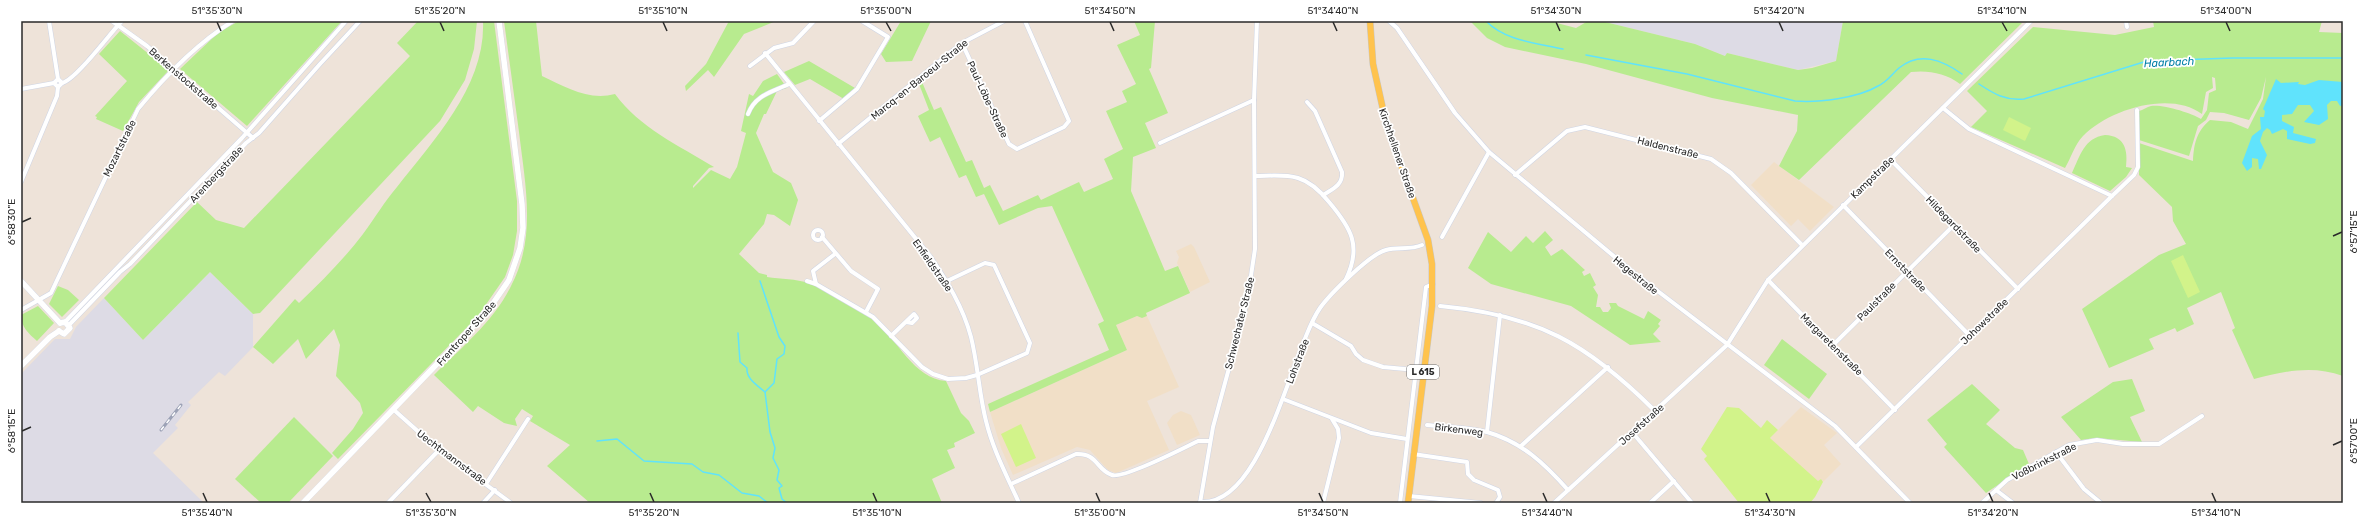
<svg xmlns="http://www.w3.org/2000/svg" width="2364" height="524" viewBox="0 0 2364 524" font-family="Rubik,sans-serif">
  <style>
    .industrial { fill: #dddbe5 }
    .education { fill: #f1dfc7 }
    .green { fill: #b8eb8f }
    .pitch { fill: #d2f38a }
    .water { fill: #60e3fc }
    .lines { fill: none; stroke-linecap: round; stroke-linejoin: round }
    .stream { stroke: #60e3fc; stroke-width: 1.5 }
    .street-casing { stroke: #cfd5e4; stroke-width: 5 }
    .secondary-casing { stroke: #cfd5e4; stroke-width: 6 }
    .primary-casing { stroke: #c8c8c8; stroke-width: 7 }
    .street { stroke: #fff; stroke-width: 4 }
    .secondary { stroke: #fff; stroke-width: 5.5 }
    .primary { stroke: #ffc34d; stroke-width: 6 }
    .rail-casing { stroke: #9ca2b6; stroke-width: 3 }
    .rail { stroke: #fff; stroke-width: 1.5; stroke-dasharray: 4.5; stroke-linecap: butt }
    .ticks { fill: none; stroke: #2a2a2a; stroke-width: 1.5 }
    .labels { text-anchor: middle; stroke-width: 3.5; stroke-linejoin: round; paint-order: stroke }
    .shield { fill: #fff; stroke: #6a6a6a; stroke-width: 1 }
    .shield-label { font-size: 9px; font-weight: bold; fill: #2a2a2a }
    .street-label { font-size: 10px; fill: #2a2a2a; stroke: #fff }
    .water-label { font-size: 11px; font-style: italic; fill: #007fa7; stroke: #fff }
    .neatline { fill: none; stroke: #2a2a2a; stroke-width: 1.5 }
    .ticks-label { font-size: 10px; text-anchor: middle; fill: #2a2a2a }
  </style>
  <rect width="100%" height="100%" fill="#eee3d9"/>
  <g class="industrial">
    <path d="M1601,21H1843L1836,61L1798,70L1727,53L1725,56L1695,44Z"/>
    <path d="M210,272L253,314V347L225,376L219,372L188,402L191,405L175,425L178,428L153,453L204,503H21V374L55,339H70L76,327L104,298L143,340Z"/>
  </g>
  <g class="education">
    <path d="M1774,162L1834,207L1810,231L1798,219L1791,226L1751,185Z"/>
    <path d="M1191,244L1194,247L1210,282L1190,292L1177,263L1179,257L1176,251Z"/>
    <path d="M1137,316L1142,318L1147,316L1179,387L1147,401L1169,450L1116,473L1108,470L1090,450L1077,447L1013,475L1001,448L990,412L1127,350L1116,325Z"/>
    <path d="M1801,407L1837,433L1824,445L1841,464L1823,482L1821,479L1818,481L1806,472L1770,438Z"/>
    <path d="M1181,411L1191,415L1200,435L1177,445L1167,423L1173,415Z"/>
  </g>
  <g class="green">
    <path d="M239,21H342L247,126L180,69L219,32Z"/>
    <path d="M418,21H477L474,49L465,80L440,121L260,313L253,314L210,272L143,340L104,298L197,202L216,220L244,228L410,56L397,43Z"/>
    <path d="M483,21H494L517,201V231L513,255L505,277L478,316L338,459L332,453L353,429L363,413L360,403L336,376L340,345L334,329L306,359L298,339L273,364L253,347L295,299L299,303C322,281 344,259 363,234C375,218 384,202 397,187C434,140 486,85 483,21Z"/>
    <path d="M504,21H536L542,76C566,87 588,101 615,94C640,128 678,145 714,167L709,168L693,186V188L711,170L730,179L737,167L746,133L741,131L749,94L753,96L763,81L777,74L787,88L777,91L766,114H764L756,133L773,172L791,183L798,200L790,226L774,215L767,214L764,224L739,254L759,273L767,275V277C781,279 796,279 809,283C829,289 859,308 875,321C897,339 914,379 946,381L961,413L969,421L975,433L954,443L955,447L947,450L955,468L932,479L942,503H590L547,466L570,445L530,421L533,416L522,409L515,419L517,426L504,423L478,406L473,412L434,375C461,348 494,321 511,286C537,237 525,184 519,132C514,95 509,58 504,21Z"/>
    <path d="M729,21H776L744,34L714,77L708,70L686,91L685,86L706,64Z"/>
    <path d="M901,21H931L912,61L886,62L881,54Z"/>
    <path d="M1134,21H1155L1151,68L1149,69L1168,113L1145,123L1156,148L1133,157L1131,191L1165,271L1178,266L1190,293L1146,313L1147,316L1142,318L1137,316L1116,325L1127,350L990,412L988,404L1109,350L1098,324L1104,321L1052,206L1038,208L999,225L984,194L976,197L966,175L959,178L940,137L930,142L918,116L929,110L919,84L922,82L934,110L941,107L966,162L972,160L984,188L990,185L1003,211L1038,195L1041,200L1079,182L1084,192L1113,179L1104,159L1123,149L1106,111L1127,102L1122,91L1136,84L1117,45L1140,35Z"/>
    <path d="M1470,21H1549L1576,28L1588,21H1601L1695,44L1725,56L1727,53L1798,70L1812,68L1836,61L1843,21H2012L2022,23L1960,84C1946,73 1928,70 1911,72L1799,180L1779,166L1797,131L1798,115L1712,98L1586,64L1505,47L1487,38Z"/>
    <path d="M2153,21H2322L2319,32L2343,33V376C2313,365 2285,371 2254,379L2232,330L2235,328L2221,292L2187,308L2194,324L2177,332L2175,328L2149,339L2154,349L2109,368L2082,309L2159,255L2186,244L2173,221L2172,207L2139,175V143L2193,161C2194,144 2196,132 2210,120L2231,122L2248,129L2263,99L2266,77L2261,98L2249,120L2224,113L2210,112L2206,120L2198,126L2189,156L2139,140V111C2143,110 2147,107 2151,106C2162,104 2192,113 2201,119L2207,110L2209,93L2216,90L2215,78L2212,77L2213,88L2206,92L2202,114C2170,90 2108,110 2083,136C2075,144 2071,158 2065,168L1971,127L1987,111L1967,91L2033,27L2115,35L2154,27Z"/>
    <path d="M120,31L169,70L139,102L123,131L96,119L97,117L95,116L127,81L99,54Z"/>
    <path d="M809,61L855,88L844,99L810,79L795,85L784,72Z"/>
    <path d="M2105,135C2125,136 2128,150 2126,167L2132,168L2126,177L2110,191L2072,173C2080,156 2084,138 2105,135Z"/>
    <path d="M1545,231L1553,240L1545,247L1551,256L1562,249L1585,270L1582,272L1584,276L1590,273L1596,285L1593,287L1598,295L1596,307H1600L1603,312H1608L1611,308L1609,303H1616L1618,306L1644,319L1648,311L1661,320L1658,324L1660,326L1653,334L1661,342L1630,345L1571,306L1491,284L1468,268L1488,232L1511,252L1526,236L1533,243Z"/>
    <path d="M58,286L68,290L79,300L62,317L49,304Z"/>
    <path d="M38,306L54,323L37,341C29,334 21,327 21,315Z"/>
    <path d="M1782,339L1827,374L1809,399L1764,365Z"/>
    <path d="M2132,379L2145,411L2130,417L2142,442L2096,438L2081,440L2061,417L2113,382Z"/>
    <path d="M1972,384L2000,410L1986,424L2015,448L2023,450L2029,464L1986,493L1944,447L1947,444L1927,420Z"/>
    <path d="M294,417L333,456L288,503H261L235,479Z"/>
  </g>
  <g class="pitch">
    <path d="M2009,117L2031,128L2025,141L2003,130Z"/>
    <path d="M2183,255L2200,292L2188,298L2171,261Z"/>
    <path d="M1727,407L1739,408L1761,428L1767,420L1778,430L1770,438L1818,481L1821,479L1823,482L1815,497L1810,503H1739L1704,459L1707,456L1701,449Z"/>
    <path d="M1021,424L1036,458L1016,467L1001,434Z"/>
  </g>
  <path class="water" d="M2276,79L2281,83L2299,82L2298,84L2305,85L2319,80L2343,82V105L2340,106L2337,101H2331L2327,105L2328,119L2319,125L2304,122L2314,111L2310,105H2298L2292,114L2282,115V121L2294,127L2293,133L2316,139L2315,143L2310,144L2287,139V131L2283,129L2272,134L2270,130L2267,128L2263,132L2260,141L2267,155L2261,169H2259L2258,159L2252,158V167L2247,171L2242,163L2252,136L2261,129L2260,117H2264L2265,111L2263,109Z"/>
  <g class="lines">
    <g class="stream">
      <path d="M1486,21C1505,41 1537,43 1563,49"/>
      <path d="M1586,55L1687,74L1795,101C1818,103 1858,98 1878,86C1887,82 1892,74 1899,68C1920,51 1942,60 1962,74"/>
      <path d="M1979,84C1994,94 2006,101 2024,99L2147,61L2233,58H2343"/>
      <path d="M760,281L779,337L785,346L784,354L777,359L774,383L765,392L770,432L775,448L773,458L779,470L777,480L782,486L779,488L782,499L787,503"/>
      <path d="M738,333L740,362L747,368C746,379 757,385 765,392"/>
      <path d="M597,441L617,439L644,461L692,464L703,472L719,475L742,493L759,496L768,503"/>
    </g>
    <defs>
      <g id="street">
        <path d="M49,21L58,79L62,83L58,87L54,83L58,79"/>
        <path d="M112,21L147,46L253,138"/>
        <path d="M1389,21L1397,28L1455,113L1489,152L1634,273L1835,426L1910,503"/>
        <path d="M2126,21L2127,27"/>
        <path d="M962,43L1009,144L1017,149L1064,127L1069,121L1025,21"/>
        <path d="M765,53L930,256C947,281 963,307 971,337C978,365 979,394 986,421C993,450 1007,476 1019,503"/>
        <path d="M750,66L774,48L793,43L814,21"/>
        <path d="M62,83C76,80 110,33 122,21"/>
        <path d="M21,89L54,83"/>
        <path d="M1307,102L1315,111L1342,172C1343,185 1333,189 1323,195"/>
        <path d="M748,114C755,95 772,92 789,84"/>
        <path d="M819,121L857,89L888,37L862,21"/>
        <path d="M1160,143L1254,100"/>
        <path d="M838,144L962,43L1004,21"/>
        <path d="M1890,159L2018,289"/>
        <path d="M1515,175L1567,131L1585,127L1711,159L1731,173L1802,245"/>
        <path d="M1255,176C1269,176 1284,174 1298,178C1311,182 1321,192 1329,202C1351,228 1362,246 1346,279"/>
        <path d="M21,182L57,96L58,87"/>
        <path d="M2112,196L2134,175L2138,167L2137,110"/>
        <path d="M1843,205L1969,335"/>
        <circle cx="818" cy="235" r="5"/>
        <path d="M822,237L851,271L878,289L866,312"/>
        <path d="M1442,237L1489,152"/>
        <path d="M1768,280L1895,410"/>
        <path d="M807,281L816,284L873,317L922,367L933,374L948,379L966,378L977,375L1027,353L1030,343L994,265L985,263L947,281"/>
        <path d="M816,284L813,271L835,254"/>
        <path d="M1440,306C1537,315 1587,343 1655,411"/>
        <path d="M21,310L51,293L138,109C165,76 196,44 233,21"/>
        <path d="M65,322L242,138L346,21"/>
        <path d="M1312,323L1351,346L1356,354L1363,360L1383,367L1416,370"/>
        <path d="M69,325L120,272L130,264L246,143L259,133L320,64L360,21"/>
        <path d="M891,336L914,314L917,318L912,323L906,322"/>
        <path d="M1833,345L1954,225"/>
        <path d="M1283,399L1371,433L1407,439"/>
        <path d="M394,410L439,450L511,503"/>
        <path d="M1427,425C1446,427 1469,427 1487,432C1522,442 1545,464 1568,490"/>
        <path d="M1487,432L1500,315"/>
        <path d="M1632,432L1692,503"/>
        <path d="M1521,446L1608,367"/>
        <path d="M1856,447L2112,196L1969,129L1943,108"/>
        <path d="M2056,452L2084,489L2101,503"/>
        <path d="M1413,454L1467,462L1468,474L1474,480L1498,490L1500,497L1496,503"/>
        <path d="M486,484L528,419"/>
        <path d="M1011,484L1076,454C1098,453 1096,470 1112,475C1123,479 1184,448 1198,441H1210"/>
        <path d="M1996,490L2013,503"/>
        <path d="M1409,496L1481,503"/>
        <path d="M1200,502C1264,507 1291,350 1320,308C1330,294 1370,254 1386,250C1398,247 1411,250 1422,245"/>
        <path d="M388,503L439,450"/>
        <path d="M483,503L495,490"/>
        <path d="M1200,503L1213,427L1247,302L1255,249L1254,100L1257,21"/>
        <path d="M1323,503L1339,438L1338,429L1332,419"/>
        <path d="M1400,503L1426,287L1433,284"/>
        <path d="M1554,503L1727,345L1768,280L2031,21"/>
        <path d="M1650,503L1674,481"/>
        <path d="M1982,503L2007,480L2069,445L2097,440L2123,444H2159L2202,416"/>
      </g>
      <g id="secondary">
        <path d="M21,281L60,323"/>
        <path d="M59,331L64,334L70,328L65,322L60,323"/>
        <path d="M21,366L50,337L59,331"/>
        <path d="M303,503L487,312L509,280L520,248L523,228L522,204L499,21"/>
      </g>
      <path id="primary" d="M1370,21L1373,64L1386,123L1428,240L1432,264V306L1408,503"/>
    </defs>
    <use href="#street" class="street-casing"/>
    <use href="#secondary" class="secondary-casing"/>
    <use href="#primary" class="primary-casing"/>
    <use href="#street" class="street"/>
    <use href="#secondary" class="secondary"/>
    <use href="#primary" class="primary"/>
    <defs>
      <path id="rail" d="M161,430L181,405"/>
    </defs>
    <use href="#rail" class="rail-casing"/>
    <use href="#rail" class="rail"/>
  </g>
  <path class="ticks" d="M217,22L221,31M440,22L444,31M663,22L667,31M886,22L891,31M1110,22L1114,31M1333,22L1337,31M1556,22L1560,31M1779,22L1783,31M2002,22L2007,31M2226,22L2230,31M22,222L31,218M2333,236L2342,232M22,431L31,427M2333,445L2342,441M203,493L207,502M426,493L431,502M650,493L654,502M873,493L877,502M1096,493L1100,502M1319,493L1323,502M1543,493L1547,502M1766,493L1770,502M1989,493L1993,502M2212,493L2216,502"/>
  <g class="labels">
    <rect class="shield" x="1407" y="365" width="32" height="14" rx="3"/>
    <g class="shield-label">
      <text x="1423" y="375">L 615</text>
    </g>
    <g class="street-label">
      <text transform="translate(184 78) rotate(41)" y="4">Berkenstockstraße</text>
      <text transform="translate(919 79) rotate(-39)" y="4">Marcq-en-Baroeul-Straße</text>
      <text transform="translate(988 99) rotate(65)" y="4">Paul-Löbe-Straße</text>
      <text transform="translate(1668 147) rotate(14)" y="4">Haldenstraße</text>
      <text transform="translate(119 148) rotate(-64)" y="4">Mozartstraße</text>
      <text transform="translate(1398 153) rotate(71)" y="4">Kirchhellener Straße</text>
      <text transform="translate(216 174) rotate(-47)" y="4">Arenbergstraße</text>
      <text transform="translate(1872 177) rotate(-44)" y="4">Kampstraße</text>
      <text transform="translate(1954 224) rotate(46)" y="4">Hildegardstraße</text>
      <text transform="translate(933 265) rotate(55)" y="4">Enfieldstraße</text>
      <text transform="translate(1906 270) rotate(46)" y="4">Ernststraße</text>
      <text transform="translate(1636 275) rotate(39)" y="4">Hegestraße</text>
      <text transform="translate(1876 301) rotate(-45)" y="4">Paulstraße</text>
      <text transform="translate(1984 321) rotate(-44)" y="4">Johowstraße</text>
      <text transform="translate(1239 323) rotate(-76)" y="4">Schwechater Straße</text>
      <text transform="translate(466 333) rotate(-48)" y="4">Frentroper Straße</text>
      <text transform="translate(1832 344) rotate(45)" y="4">Margaretenstraße</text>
      <text transform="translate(1297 361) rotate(-69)" y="4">Lohstraße</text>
      <text transform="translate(1641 424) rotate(-42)" y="4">Josefstraße</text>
      <text transform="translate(1459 429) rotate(7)" y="4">Birkenweg</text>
      <text transform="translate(452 457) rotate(37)" y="4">Uechtmannstraße</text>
      <text transform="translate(2044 461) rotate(-27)" y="4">Voßbrinkstraße</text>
    </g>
    <g class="water-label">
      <text transform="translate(2169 62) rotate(-3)" y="4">Haarbach</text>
    </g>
  </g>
  <rect width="2364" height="524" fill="none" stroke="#ffffff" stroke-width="44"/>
  <rect x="22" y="22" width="2320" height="480" class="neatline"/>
  <g class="ticks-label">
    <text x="217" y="14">51°35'30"N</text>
    <text x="440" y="14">51°35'20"N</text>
    <text x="663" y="14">51°35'10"N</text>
    <text x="886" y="14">51°35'00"N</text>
    <text x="1110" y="14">51°34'50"N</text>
    <text x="1333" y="14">51°34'40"N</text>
    <text x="1556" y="14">51°34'30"N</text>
    <text x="1779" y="14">51°34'20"N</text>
    <text x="2002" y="14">51°34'10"N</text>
    <text x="2226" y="14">51°34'00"N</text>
    <text transform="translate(11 222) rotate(-90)" y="4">6°58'30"E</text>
    <text transform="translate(2353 232) rotate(-90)" y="4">6°57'15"E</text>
    <text transform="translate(11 431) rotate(-90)" y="4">6°58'15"E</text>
    <text transform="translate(2353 441) rotate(-90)" y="4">6°57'00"E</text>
    <text x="207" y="516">51°35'40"N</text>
    <text x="431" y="516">51°35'30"N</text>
    <text x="654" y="516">51°35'20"N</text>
    <text x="877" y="516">51°35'10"N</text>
    <text x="1100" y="516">51°35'00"N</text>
    <text x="1323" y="516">51°34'50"N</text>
    <text x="1547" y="516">51°34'40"N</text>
    <text x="1770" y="516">51°34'30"N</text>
    <text x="1993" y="516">51°34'20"N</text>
    <text x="2216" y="516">51°34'10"N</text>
  </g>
</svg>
